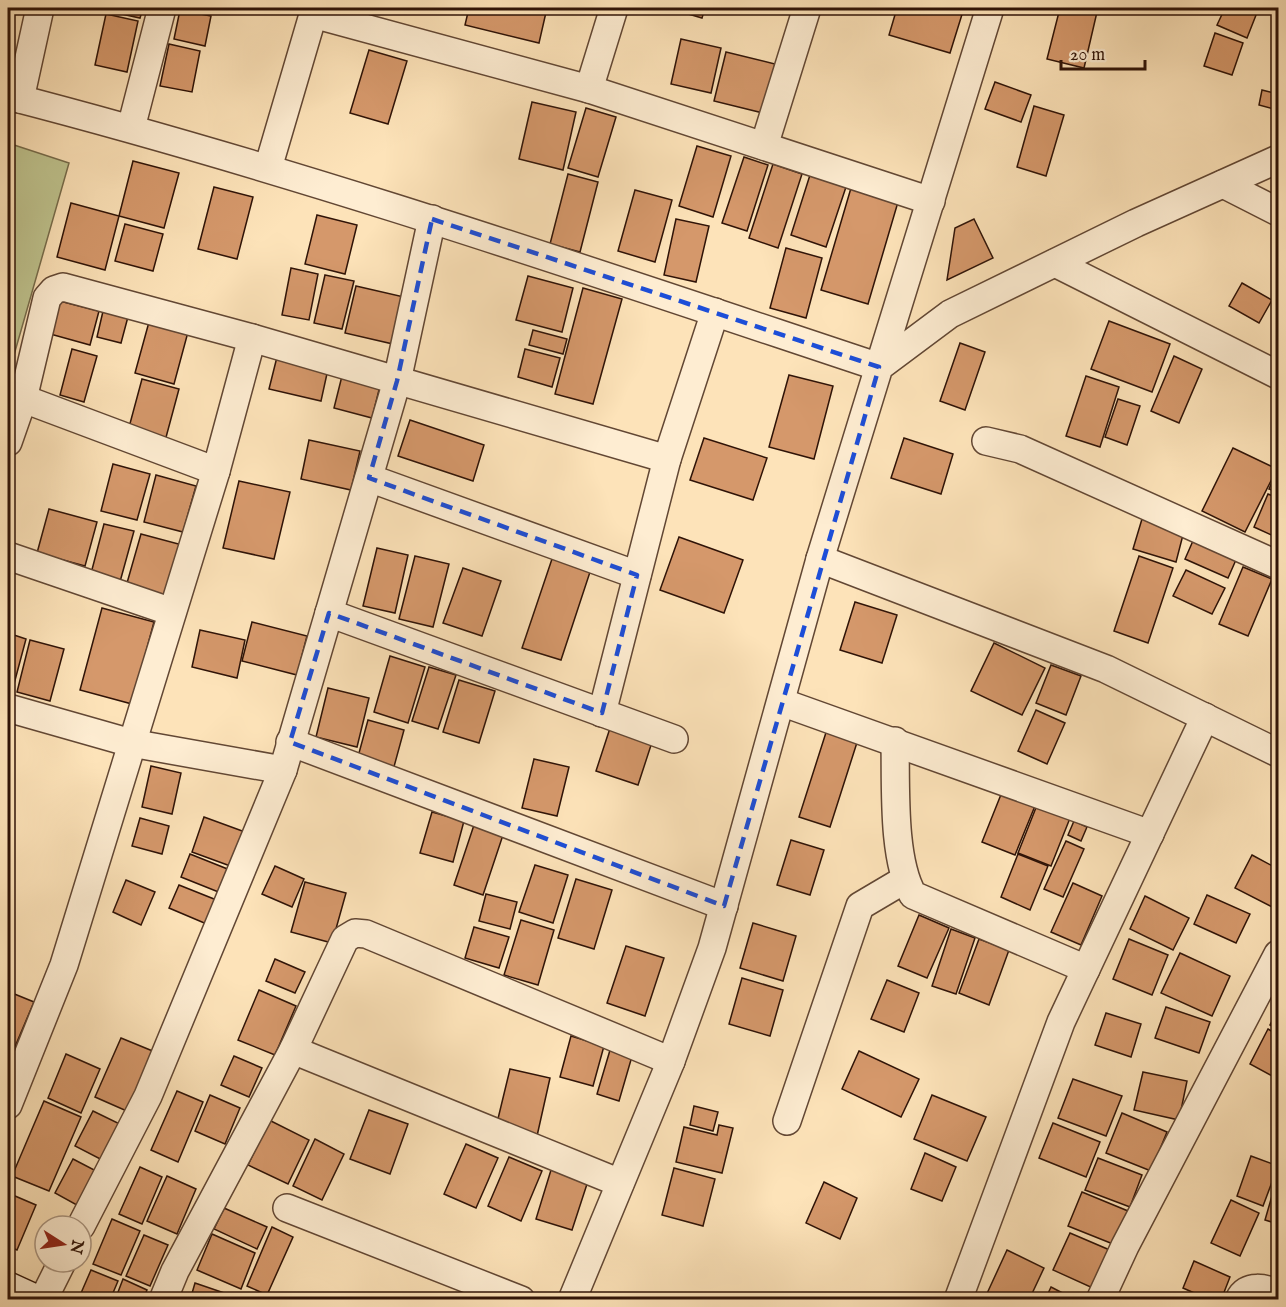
<svg xmlns="http://www.w3.org/2000/svg" width="1286" height="1307" viewBox="0 0 1286 1307" font-family="'IM FELL English',serif">
  <style>
    .green { fill: #bfc48f; stroke: #776c4b; stroke-width: 1.5 }
    .building { fill: #d5986b; stroke: #2f1307; stroke-width: 1.5 }
    .lines { fill: none; stroke-linecap: round; stroke-linejoin: round }
    .street-casing { stroke: #624734; stroke-width: 30 }
    .secondary-casing { stroke: #2f1307; stroke-width: 36 }
    .street { stroke: #feedd2; stroke-width: 27 }
    .secondary { stroke: #feedd2; stroke-width: 33 }
    .marked { fill: none; stroke: #1d4ed8; stroke-width: 4.5; stroke-dasharray: 12 8; stroke-linejoin: round }
  </style>
  <rect width="100%" height="100%" fill="#fde3b9"/>
  <filter id="stains"><feTurbulence type="fractalNoise" baseFrequency=".00333" numOctaves="4"/><feColorMatrix values="0 0 0 0 .2 0 0 0 0 .09 0 0 0 0 .02 0 0 0 .5 -.17"/></filter>
  <radialGradient id="worn" r=".72"><stop offset=".6" stop-color="#630" stop-opacity="0"/><stop offset="1" stop-color="#630" stop-opacity=".3"/></radialGradient>
  <path class="green" d="M8,143L69,163L10,369L8,368Z"/>
  <g class="building">
    <path d="M113,8H143L140,18L112,12Z"/>
    <path d="M469,8H547L539,43L465,25Z"/>
    <path d="M668,8H705L702,18Z"/>
    <path d="M897,8H964L950,53L889,35Z"/>
    <path d="M1060,8H1079L1097,12L1084,68L1047,59Z"/>
    <path d="M1225,8H1251L1258,10L1247,38L1217,25Z"/>
    <path d="M180,10L211,16L205,46L174,39Z"/>
    <path d="M106,14L138,21L127,72L95,65Z"/>
    <path d="M1215,33L1243,43L1232,75L1204,66Z"/>
    <path d="M681,39L721,48L711,93L671,84Z"/>
    <path d="M169,44L200,51L192,92L160,86Z"/>
    <path d="M369,50L407,61L388,124L350,113Z"/>
    <path d="M726,52L775,64L763,113L714,101Z"/>
    <path d="M995,82L1031,95L1021,122L985,109Z"/>
    <path d="M1262,90L1278,94V110L1259,105Z"/>
    <path d="M532,102L576,112L563,170L519,159Z"/>
    <path d="M1034,106L1064,115L1046,176L1017,167Z"/>
    <path d="M586,108L616,117L598,177L568,168Z"/>
    <path d="M697,146L731,156L713,217L679,206Z"/>
    <path d="M744,157L768,165L747,231L722,223Z"/>
    <path d="M133,161L179,173L164,228L119,216Z"/>
    <path d="M773,164L802,174L778,248L749,238Z"/>
    <path d="M568,174L598,182L580,252L550,244Z"/>
    <path d="M810,175L846,187L826,247L791,235Z"/>
    <path d="M214,187L253,197L237,259L198,249Z"/>
    <path d="M851,188L898,202L868,304L821,290Z"/>
    <path d="M635,190L672,200L655,262L618,251Z"/>
    <path d="M71,203L119,216L105,270L57,257Z"/>
    <path d="M317,215L357,225L345,274L305,264Z"/>
    <path d="M676,219L709,226L696,282L664,275Z"/>
    <path d="M974,219L993,258L947,280L955,228Z"/>
    <path d="M125,224L163,234L153,271L115,261Z"/>
    <path d="M786,248L822,258L806,318L770,308Z"/>
    <path d="M291,268L318,274L309,320L282,315Z"/>
    <path d="M325,275L354,281L342,329L314,323Z"/>
    <path d="M528,276L573,288L562,332L516,320Z"/>
    <path d="M1242,283L1272,300L1259,323L1229,306Z"/>
    <path d="M356,286L404,297L393,344L345,333Z"/>
    <path d="M583,288L622,299L593,404L555,394Z"/>
    <path d="M52,299L99,311L90,345L43,332Z"/>
    <path d="M104,307L129,313L121,343L97,337Z"/>
    <path d="M1109,321L1170,344L1152,392L1091,369Z"/>
    <path d="M149,322L188,332L174,384L135,373Z"/>
    <path d="M533,330L567,339L563,354L529,345Z"/>
    <path d="M960,343L985,352L965,410L940,401Z"/>
    <path d="M72,349L97,356L84,402L60,395Z"/>
    <path d="M525,349L560,358L552,387L518,377Z"/>
    <path d="M1174,356L1202,369L1179,423L1151,411Z"/>
    <path d="M277,357L328,369L321,401L269,389Z"/>
    <path d="M789,375L833,386L814,459L769,447Z"/>
    <path d="M342,376L380,386L372,418L334,408Z"/>
    <path d="M1086,376L1119,387L1100,447L1066,436Z"/>
    <path d="M142,379L179,389L165,441L128,431Z"/>
    <path d="M1118,399L1140,406L1127,445L1105,437Z"/>
    <path d="M410,420L484,445L473,481L398,456Z"/>
    <path d="M704,438L767,458L753,500L690,480Z"/>
    <path d="M904,438L953,454L941,494L891,478Z"/>
    <path d="M309,440L360,451L351,490L301,479Z"/>
    <path d="M1233,448L1277,469L1245,532L1202,511Z"/>
    <path d="M113,464L150,474L137,520L101,511Z"/>
    <path d="M1278,467V492L1269,489Z"/>
    <path d="M156,475L196,486L183,532L144,522Z"/>
    <path d="M239,481L290,492L274,559L223,548Z"/>
    <path d="M1268,494L1278,498V538L1254,527Z"/>
    <path d="M49,509L97,522L85,566L37,553Z"/>
    <path d="M1142,519L1184,531L1176,562L1133,549Z"/>
    <path d="M104,524L134,531L118,589L89,581Z"/>
    <path d="M141,534L186,546L170,603L125,590Z"/>
    <path d="M1196,534L1239,553L1228,578L1185,559Z"/>
    <path d="M679,537L743,560L724,613L660,590Z"/>
    <path d="M377,548L408,555L395,613L363,606Z"/>
    <path d="M415,556L449,564L433,627L399,619Z"/>
    <path d="M553,556L591,569L561,660L522,648Z"/>
    <path d="M1139,556L1173,568L1148,643L1114,631Z"/>
    <path d="M1243,567L1272,579L1248,636L1219,624Z"/>
    <path d="M463,568L501,581L482,636L443,623Z"/>
    <path d="M1186,570L1225,588L1212,614L1173,596Z"/>
    <path d="M855,602L897,615L882,663L840,650Z"/>
    <path d="M102,608L154,622L132,704L80,690Z"/>
    <path d="M252,622L307,636L297,675L242,661Z"/>
    <path d="M200,630L245,640L237,678L192,667Z"/>
    <path d="M8,633L26,639L14,684L8,682Z"/>
    <path d="M30,640L64,649L50,701L17,692Z"/>
    <path d="M994,643L1045,668L1022,715L971,691Z"/>
    <path d="M390,656L425,667L408,723L374,712Z"/>
    <path d="M1051,665L1081,676L1066,715L1036,703Z"/>
    <path d="M429,667L456,675L438,729L412,721Z"/>
    <path d="M459,680L495,691L479,743L443,732Z"/>
    <path d="M328,688L369,698L357,747L316,737Z"/>
    <path d="M1036,710L1065,723L1047,764L1018,751Z"/>
    <path d="M613,719L655,733L638,785L596,771Z"/>
    <path d="M368,720L404,730L392,774L356,764Z"/>
    <path d="M830,720L861,730L830,827L799,817Z"/>
    <path d="M534,759L569,767L557,816L522,808Z"/>
    <path d="M151,766L181,773L172,814L142,807Z"/>
    <path d="M1004,787L1037,801L1015,855L982,842Z"/>
    <path d="M1041,795L1074,808L1051,866L1018,853Z"/>
    <path d="M432,812L464,821L453,862L420,853Z"/>
    <path d="M204,817L245,832L233,867L192,852Z"/>
    <path d="M140,818L169,826L162,854L132,846Z"/>
    <path d="M1074,821L1087,827L1081,841L1068,835Z"/>
    <path d="M475,822L504,832L483,895L454,885Z"/>
    <path d="M791,840L824,850L810,895L777,885Z"/>
    <path d="M1066,841L1084,849L1063,897L1044,889Z"/>
    <path d="M190,854L230,870L221,893L181,877Z"/>
    <path d="M1018,854L1048,866L1030,910L1001,897Z"/>
    <path d="M1252,855L1278,869V904L1276,909L1235,888Z"/>
    <path d="M535,865L568,875L553,923L519,912Z"/>
    <path d="M275,866L304,879L292,907L262,894Z"/>
    <path d="M576,879L612,890L594,949L558,938Z"/>
    <path d="M126,880L155,892L141,925L113,912Z"/>
    <path d="M305,882L346,893L332,943L291,932Z"/>
    <path d="M1073,883L1102,896L1081,945L1051,932Z"/>
    <path d="M179,885L219,901L209,925L169,908Z"/>
    <path d="M486,894L517,902L510,929L479,921Z"/>
    <path d="M1207,895L1250,914L1236,943L1194,924Z"/>
    <path d="M1145,896L1189,918L1173,950L1130,929Z"/>
    <path d="M919,915L949,928L927,978L898,966Z"/>
    <path d="M521,920L554,930L538,985L504,975Z"/>
    <path d="M753,923L796,936L783,981L740,968Z"/>
    <path d="M474,927L509,937L499,968L465,958Z"/>
    <path d="M951,929L975,938L956,994L932,986Z"/>
    <path d="M979,939L1009,950L989,1005L959,993Z"/>
    <path d="M1129,939L1168,955L1152,995L1113,979Z"/>
    <path d="M626,946L664,958L645,1016L607,1003Z"/>
    <path d="M1180,953L1230,976L1212,1016L1161,993Z"/>
    <path d="M275,959L305,972L295,993L266,981Z"/>
    <path d="M742,978L783,990L770,1036L729,1024Z"/>
    <path d="M887,980L919,993L904,1032L871,1019Z"/>
    <path d="M259,990L296,1006L275,1055L238,1040Z"/>
    <path d="M12,993L34,1002L11,1056L8,1054V1002Z"/>
    <path d="M1166,1007L1210,1022L1199,1053L1155,1038Z"/>
    <path d="M1278,1009V1030L1270,1025Z"/>
    <path d="M1106,1013L1141,1024L1131,1057L1095,1045Z"/>
    <path d="M1268,1029L1278,1035V1079L1250,1064Z"/>
    <path d="M571,1036L604,1046L593,1086L560,1077Z"/>
    <path d="M121,1038L155,1052L129,1112L95,1097Z"/>
    <path d="M613,1040L635,1046L619,1101L597,1094Z"/>
    <path d="M859,1051L919,1079L901,1117L842,1089Z"/>
    <path d="M66,1054L100,1069L81,1113L48,1098Z"/>
    <path d="M234,1056L262,1068L249,1097L221,1085Z"/>
    <path d="M510,1069L550,1078L537,1136L496,1127Z"/>
    <path d="M1143,1072L1187,1081L1179,1120L1134,1110Z"/>
    <path d="M1073,1079L1122,1096L1106,1136L1058,1118Z"/>
    <path d="M177,1091L203,1102L178,1162L151,1150Z"/>
    <path d="M210,1095L240,1108L225,1144L195,1131Z"/>
    <path d="M932,1095L986,1117L967,1161L914,1139Z"/>
    <path d="M44,1101L81,1117L49,1191L12,1176Z"/>
    <path d="M694,1106L718,1112L713,1131L690,1125Z"/>
    <path d="M369,1110L408,1124L390,1174L350,1159Z"/>
    <path d="M93,1111L126,1127L108,1163L75,1146Z"/>
    <path d="M1122,1113L1167,1132L1151,1171L1106,1153Z"/>
    <path d="M269,1120L309,1140L288,1184L248,1165Z"/>
    <path d="M1053,1123L1100,1142L1086,1177L1039,1158Z"/>
    <path d="M719,1125L733,1128L722,1173L676,1162L684,1127L717,1135Z"/>
    <path d="M315,1139L344,1154L322,1200L293,1186Z"/>
    <path d="M466,1144L498,1158L476,1208L444,1194Z"/>
    <path d="M925,1153L956,1167L942,1201L911,1189Z"/>
    <path d="M1251,1156L1278,1166L1263,1206L1237,1196Z"/>
    <path d="M509,1157L542,1171L521,1221L488,1206Z"/>
    <path d="M1098,1158L1142,1175L1130,1207L1085,1190Z"/>
    <path d="M73,1159L102,1174L84,1209L55,1193Z"/>
    <path d="M140,1167L162,1177L142,1224L119,1214Z"/>
    <path d="M674,1168L715,1179L703,1226L662,1215Z"/>
    <path d="M551,1170L588,1181L572,1230L536,1219Z"/>
    <path d="M1278,1175V1224L1265,1220Z"/>
    <path d="M167,1176L196,1189L177,1234L147,1221Z"/>
    <path d="M824,1182L857,1198L840,1239L806,1223Z"/>
    <path d="M1082,1192L1128,1211L1113,1244L1068,1226Z"/>
    <path d="M8,1193L36,1205L17,1250L8,1246Z"/>
    <path d="M1231,1200L1259,1213L1240,1256L1211,1243Z"/>
    <path d="M224,1208L267,1227L257,1249L214,1229Z"/>
    <path d="M112,1219L140,1231L121,1275L93,1264Z"/>
    <path d="M272,1227L293,1237L267,1295L247,1286Z"/>
    <path d="M1070,1233L1112,1251L1095,1289L1053,1270Z"/>
    <path d="M212,1234L255,1253L241,1289L197,1270Z"/>
    <path d="M144,1235L168,1245L150,1286L126,1276Z"/>
    <path d="M1007,1250L1044,1268L1029,1300H984Z"/>
    <path d="M1194,1261L1230,1277L1221,1300H1210L1183,1288Z"/>
    <path d="M91,1270L118,1281L110,1300H78Z"/>
    <path d="M123,1279L147,1290L143,1300H115Z"/>
    <path d="M195,1283L236,1297L235,1300H190Z"/>
    <path d="M1051,1287L1076,1300H1045Z"/>
  </g>
  <g class="lines">
    <defs>
      <g id="street">
        <path d="M313,14L589,89L931,201"/>
        <path d="M589,89L614,8"/>
        <path d="M8,96C302,172 590,271 879,367L990,8"/>
        <path d="M20,99L40,8"/>
        <path d="M131,128L162,8"/>
        <path d="M764,146L807,8"/>
        <path d="M268,168L315,8"/>
        <path d="M1223,184L1278,212"/>
        <path d="M1055,263L1278,375"/>
        <path d="M8,393L216,471"/>
        <path d="M986,441L1020,449L1278,565"/>
        <path d="M8,442L23,399L47,298L54,290L63,287L252,338L667,459"/>
        <path d="M369,478L637,575"/>
        <path d="M8,556L172,612"/>
        <path d="M820,559L1106,669L1278,753"/>
        <path d="M329,613L674,739"/>
        <path d="M781,702L1150,834"/>
        <path d="M8,708L131,743L283,770"/>
        <path d="M602,713L667,459L715,312"/>
        <path d="M895,741C896,785 892,859 913,895L1086,969"/>
        <path d="M290,742L724,906"/>
        <path d="M293,1050L620,1183"/>
        <path d="M8,1105L64,965L216,471L252,338"/>
        <path d="M787,1121L860,906L904,880"/>
        <path d="M287,1208L521,1300"/>
        <path d="M81,1226L148,1096L283,770L397,381L432,219"/>
        <path d="M43,1300L62,1262"/>
        <path d="M163,1300L175,1271L293,1050L345,939L355,933L366,934L671,1061"/>
        <path d="M572,1300L671,1061L712,948L820,559L879,367L950,314L1136,223L1278,159"/>
        <path d="M958,1300L1061,1022L1205,717"/>
        <path d="M1100,1300L1125,1246L1278,954"/>
        <path d="M1239,1300C1246,1283 1266,1288 1278,1294"/>
      </g>
      <path id="secondary" d="M8,1289L32,1300"/>
    </defs>
    <use href="#street" class="street-casing"/>
    <use href="#secondary" class="secondary-casing"/>
    <use href="#street" class="street"/>
    <use href="#secondary" class="secondary"/>
  </g>
  <path class="marked" d="M432,219L879,367L724,906L290,742L329,613L602,713L637,575L369,478L397,381Z"/>
  <rect width="1286" height="1307" fill="none" stroke="#fde3b9" stroke-width="30"/>
  <rect x="9" y="9" width="1268" height="1289" fill="none" stroke="#2f1307" stroke-width="3"/>
  <rect x="15" y="15" width="1256" height="1277" fill="none" stroke="#2f1307" stroke-width="1.5"/>
  <g transform="translate(63 1244) rotate(102)"><circle r="28" fill="#feedd2" stroke="#ab9681" stroke-width="1.5"/>
  <path d="M0-4.5L10 22L0 15L-10 22Z" fill="#8f2418"/>
  <text y="-9" font-size="16" font-weight="bold" text-anchor="middle" fill="#2f1307">N</text>
  </g>
  <path d="M1061 60v9h84v-9" fill="none" stroke="#2f1307" stroke-width="3"/>
  <text x="1070" y="60" font-size="18" fill="#2f1307" stroke="#feedd2" stroke-width="4.5" paint-order="stroke">20 m</text>
  <rect width="100%" height="100%" filter="url(#stains)"/>
  <rect width="100%" height="100%" fill="url(#worn)"/>
</svg>
